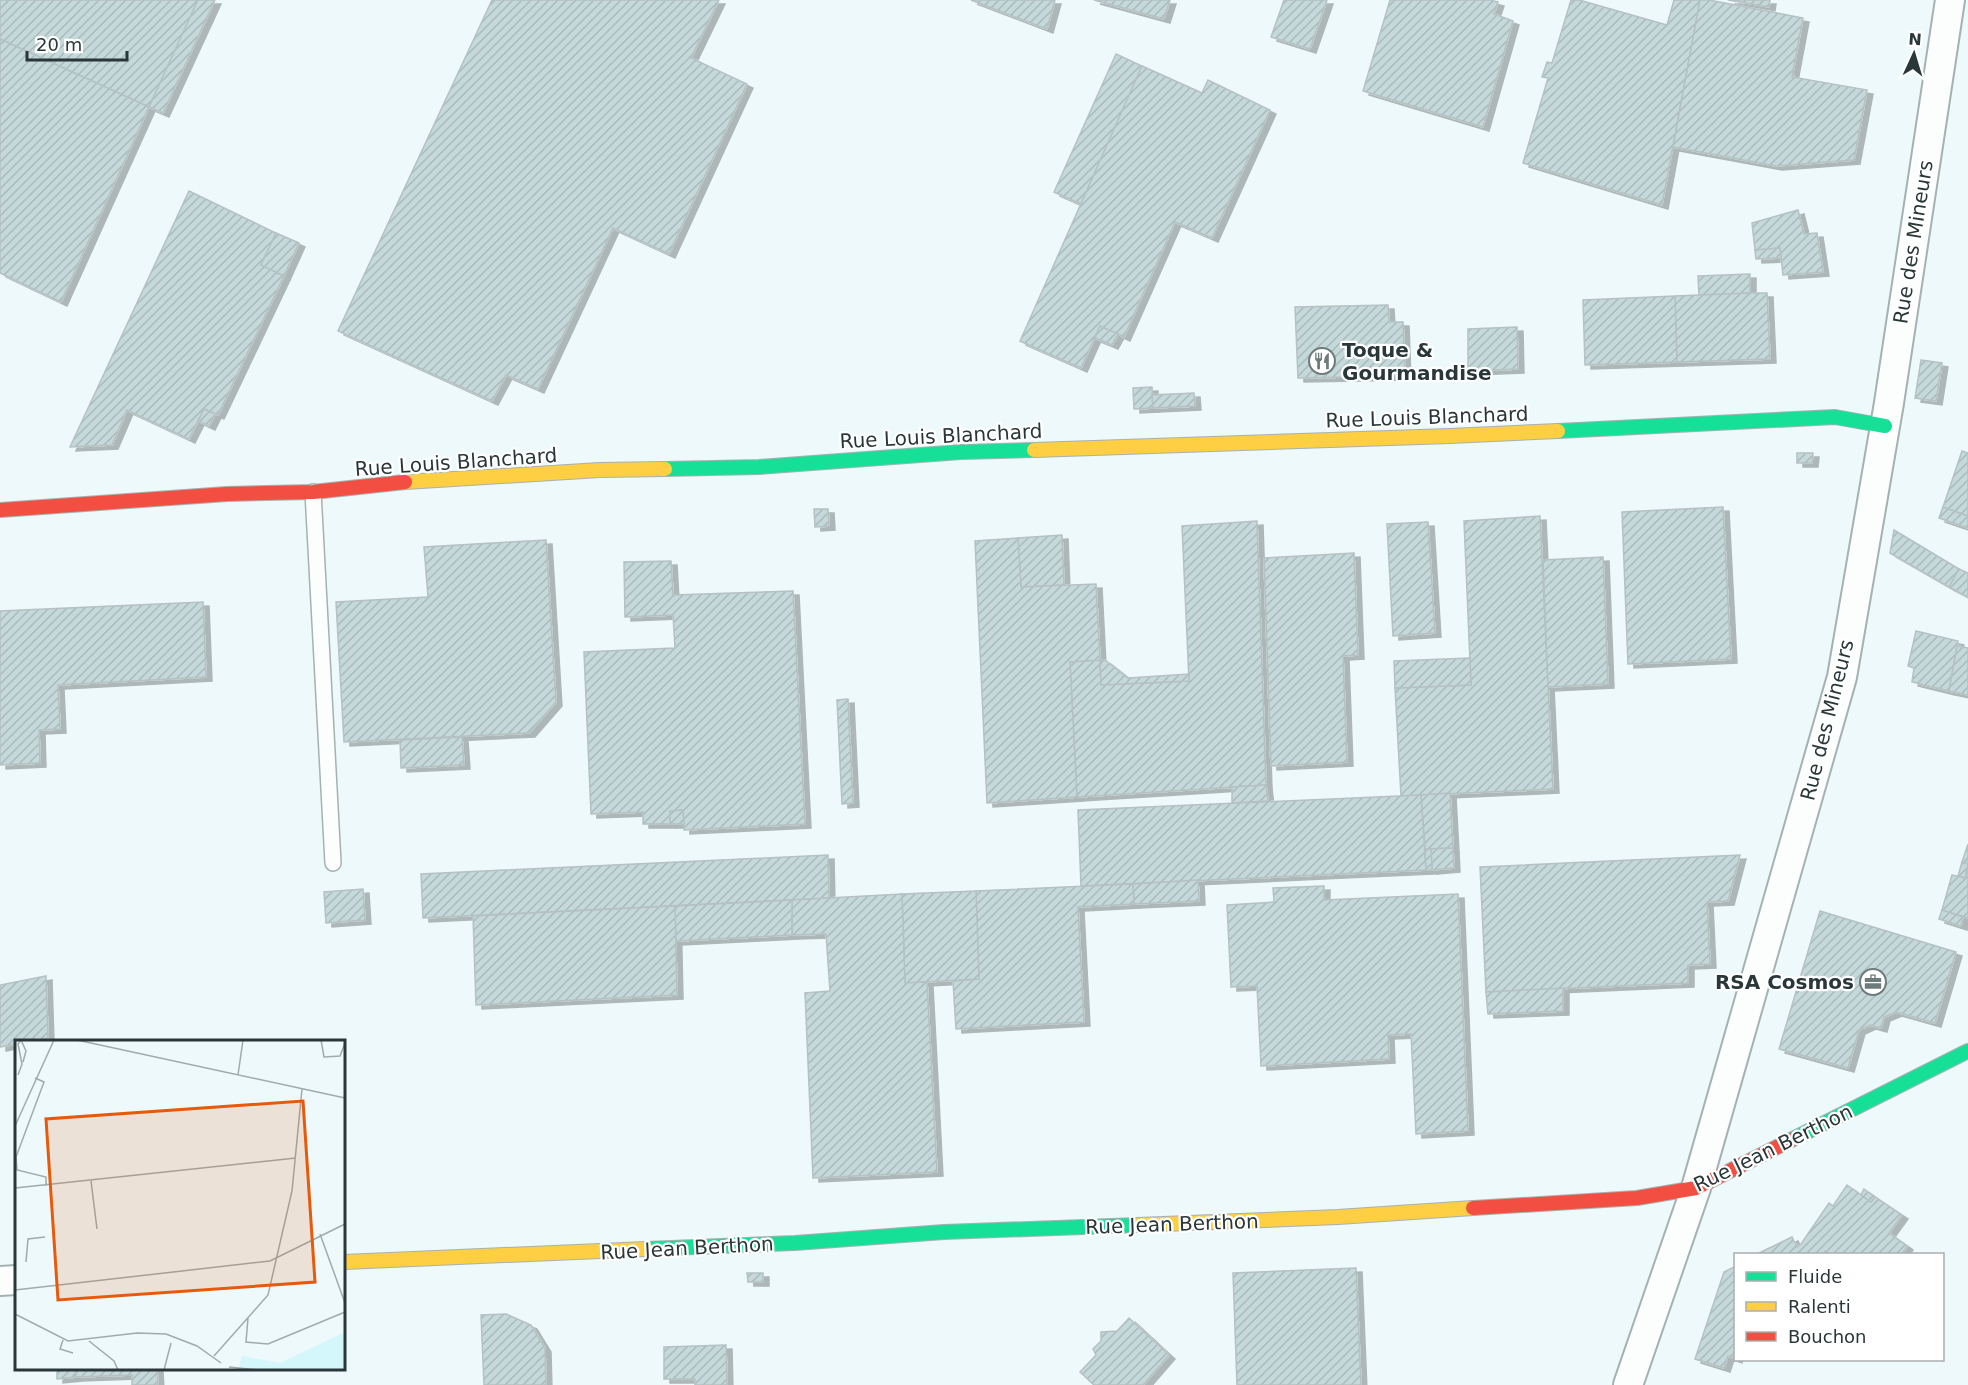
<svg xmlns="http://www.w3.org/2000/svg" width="1968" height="1385" viewBox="0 0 1968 1385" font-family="'DejaVu Sans',sans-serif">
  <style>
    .building { fill: url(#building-hatch); stroke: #b5c1c2; stroke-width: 1.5; filter: url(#shadow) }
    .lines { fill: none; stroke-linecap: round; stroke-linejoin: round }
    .lane-casing { stroke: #a6b1b2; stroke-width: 18 }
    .street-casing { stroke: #a6b1b2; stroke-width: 32 }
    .fast-casing { stroke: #a6b1b2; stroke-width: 16 }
    .slow-casing { stroke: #a6b1b2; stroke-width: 16 }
    .jam-casing { stroke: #a6b1b2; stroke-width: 16 }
    .lane { stroke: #fcfefe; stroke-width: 15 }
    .street { stroke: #fcfefe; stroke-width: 28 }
    .fast { stroke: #16e098; stroke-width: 14 }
    .slow { stroke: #ffcf43; stroke-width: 14 }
    .jam { stroke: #f24e42; stroke-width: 14 }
    .labels { text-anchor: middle; stroke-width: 4.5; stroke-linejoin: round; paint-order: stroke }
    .street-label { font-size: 20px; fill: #2a3738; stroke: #fff }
    .poi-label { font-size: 20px; font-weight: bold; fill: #2a3738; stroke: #fff; text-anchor: start }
    .inset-road { fill: none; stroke: #9fabac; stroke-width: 1.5 }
    .view { fill: #e8590c; fill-opacity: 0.15; stroke: #e8590c; stroke-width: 3 }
    .inset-edge { fill: none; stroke: #2a3738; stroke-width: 3 }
  </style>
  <defs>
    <pattern id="building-hatch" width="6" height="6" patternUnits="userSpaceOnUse" patternTransform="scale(1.5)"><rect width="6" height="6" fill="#c5d9da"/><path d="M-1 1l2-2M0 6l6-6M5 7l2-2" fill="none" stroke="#a9bbbc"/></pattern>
    <filter id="shadow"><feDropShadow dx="6" dy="4" stdDeviation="0" flood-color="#0004"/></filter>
  </defs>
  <rect width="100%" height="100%" fill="#edf9fa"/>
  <g class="building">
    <path d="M0,0H198L149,107L0,39Z"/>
    <path d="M198,0H215L163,113L149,107Z"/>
    <path d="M492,0H719L691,58L747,84L669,254L613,228L538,389L506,375L492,401L338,331Z"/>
    <path d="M971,0H1055L1047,29Z"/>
    <path d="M1094,0H1170L1164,19Z"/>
    <path d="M1284,0H1327L1310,49L1271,37Z"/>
    <path d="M1390,0H1490L1498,2L1494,14L1513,21L1483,127L1363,91Z"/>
    <path d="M1571,0H1579L1667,25L1674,0H1700L1662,205L1523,163L1548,78L1542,77L1547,62L1552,63Z"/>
    <path d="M1700,0H1709L1803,18L1792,77L1867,90L1854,160L1776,166L1673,147Z"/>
    <path d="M1728,0H1770L1769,7Z"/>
    <path d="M0,39L149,107L61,302L0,273Z"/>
    <path d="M1116,54L1142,66L1081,204L1054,192Z"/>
    <path d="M1142,66L1202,93L1208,80L1270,110L1212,238L1175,222L1124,337L1100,326L1081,368L1020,341Z"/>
    <path d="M189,191L276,233L261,265L284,276L218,415L204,409L189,439L127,410L112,445L70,447Z"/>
    <path d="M1798,210L1804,234L1817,233L1823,272L1783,275L1780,248L1755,250L1752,223Z"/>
    <path d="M276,233L299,243L284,276L261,265Z"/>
    <path d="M1780,248L1781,258L1756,259L1755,250Z"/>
    <path d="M1750,274V293L1699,296L1698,276Z"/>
    <path d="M1750,293H1767L1770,359L1677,362L1675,296Z"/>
    <path d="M1675,296L1677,362L1585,365L1583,300Z"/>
    <path d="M1388,305L1389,322H1403L1405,376L1298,378L1295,307Z"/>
    <path d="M1100,326L1118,334L1112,345L1095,338Z"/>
    <path d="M1517,327L1518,369L1468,371V329Z"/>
    <path d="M1921,360L1942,363L1936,401L1915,398Z"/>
    <path d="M1152,387L1153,408L1134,409L1133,388Z"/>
    <path d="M1194,393L1195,406L1153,408L1152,395Z"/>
    <path d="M204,409L215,414L209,426L198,421Z"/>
    <path d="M1962,451L1968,453V516L1943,507Z"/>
    <path d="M1797,453H1813L1812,463H1797Z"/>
    <path d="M1723,507L1731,659L1628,664L1622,512Z"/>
    <path d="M1943,507L1968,516V528L1939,518Z"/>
    <path d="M814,509H828L829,526L815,527Z"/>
    <path d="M1540,516L1553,789L1401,796L1395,688L1471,685L1464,521Z"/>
    <path d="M1257,521L1266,785L1077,797L1070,662L1100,660L1101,685L1189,681L1182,526Z"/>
    <path d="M1428,522L1435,633L1393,636L1387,524Z"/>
    <path d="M1894,530L1959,569L1949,587L1890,553Z"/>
    <path d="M1062,535L1064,585L1021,587L1018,538Z"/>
    <path d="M1018,538L1021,587L1096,584L1100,660L1070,662L1077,797L987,803L975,541Z"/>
    <path d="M546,540L556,702L529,733L344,742L336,602L428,597L424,547Z"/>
    <path d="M1354,553L1358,655L1343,656L1347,762L1271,766L1264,558Z"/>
    <path d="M1603,557L1608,684L1548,687L1543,560Z"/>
    <path d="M671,561L673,595L793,591L805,824L684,830L683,810L670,811V824H643V812L591,814L584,652L675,648L673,615L625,617L624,562Z"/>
    <path d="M1959,569L1968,573V597L1949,587Z"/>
    <path d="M203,602L206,677L58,685L60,729L39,730L40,763L0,765V611Z"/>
    <path d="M1916,631L1958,641L1949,691L1912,682L1914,668L1908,666Z"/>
    <path d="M1957,646L1968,648V695L1949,691Z"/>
    <path d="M1470,658L1471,685L1395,688L1394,661Z"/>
    <path d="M1100,660H1105L1128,678L1189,674V681L1101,685Z"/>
    <path d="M848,699L853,803L842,804L837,700Z"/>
    <path d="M462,737L464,765L401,768L400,740Z"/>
    <path d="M1266,785L1268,801L1232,803V787Z"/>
    <path d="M1450,793L1453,848L1425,849L1421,795Z"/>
    <path d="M1421,795L1426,870L1081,886L1078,810Z"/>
    <path d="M683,810L684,824H670V811Z"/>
    <path d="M1968,844V864L1962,862Z"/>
    <path d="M1453,848L1454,868L1432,870L1431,849Z"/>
    <path d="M1425,849H1431L1432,870H1426Z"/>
    <path d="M828,855L829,898L423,918L421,874Z"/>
    <path d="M1740,855L1728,901L1707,902L1710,964L1688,965V983L1486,992L1480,867Z"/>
    <path d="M1962,862L1968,864L1965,878L1958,876Z"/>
    <path d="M1968,868V918L1942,910L1952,875L1965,878Z"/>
    <path d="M1198,880L1199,901L1134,904L1133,884Z"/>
    <path d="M1133,884L1134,904L1078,907L1084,1022L956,1029L953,981L979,979L976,891Z"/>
    <path d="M1324,886V900L1458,894L1468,1131L1416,1134L1411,1034L1388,1035L1389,1059L1261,1066L1257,986L1231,987L1227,905L1274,902L1273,888Z"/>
    <path d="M363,889L365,920L326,923L324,892Z"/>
    <path d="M976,891L979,979L905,983L902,894Z"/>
    <path d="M902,894L905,983L927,982L937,1172L813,1178L805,993L830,991L826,934L792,935V900Z"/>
    <path d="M792,900V935L676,941L675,906Z"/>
    <path d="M675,906L677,995L476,1005L473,916Z"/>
    <path d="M1942,910L1963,917L1961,926L1939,919Z"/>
    <path d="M1820,911L1956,952L1935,1023L1896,1012L1884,1017L1881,1028L1870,1025L1859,1030L1848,1068L1779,1049Z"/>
    <path d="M46,976L48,1038L29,1042H16V1044L0,1047V985Z"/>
    <path d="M1563,988V1011L1488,1014L1486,992Z"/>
    <path d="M1847,1185L1871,1202L1875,1197L1902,1215L1889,1233L1907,1246L1902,1254H1830L1825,1251L1823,1254H1757L1792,1237L1797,1247L1801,1244L1829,1203L1833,1206Z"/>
    <path d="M1864,1189L1875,1197L1871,1202L1861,1195Z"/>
    <path d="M1736,1266V1359L1728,1356L1724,1368L1695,1359L1724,1272Z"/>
    <path d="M1356,1268L1361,1385H1237L1233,1273Z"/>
    <path d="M747,1273H763V1282H748Z"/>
    <path d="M506,1314L531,1325L545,1348L546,1385H484L481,1315Z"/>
    <path d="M1129,1318L1169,1355L1143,1385H1094L1080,1372L1096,1355L1093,1349L1101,1341V1332L1117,1331Z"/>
    <path d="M726,1345L727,1385H695V1379H664V1347Z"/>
    <path d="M57,1368H157L158,1385H132V1375L76,1377L75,1370L57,1371Z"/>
    <path d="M75,1370L76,1377L57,1379V1371Z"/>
  </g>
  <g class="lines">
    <defs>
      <path id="lane" d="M313,492L333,863"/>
      <g id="street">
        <path d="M0,1281L16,1280"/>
        <path d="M1628,1385L1696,1188L1842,677L1889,403L1950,0"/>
      </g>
      <g id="fast">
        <path d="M1558,431L1835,417L1885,426"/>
        <path d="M665,469L759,467L961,452L1034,450"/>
        <path d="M1791,1140L1968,1051"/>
        <path d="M646,1249L795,1243L944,1232L1138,1225"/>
      </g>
      <g id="slow">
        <path d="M1034,450L1450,436L1558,431"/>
        <path d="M405,482L600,470L665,469"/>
        <path d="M1138,1225L1338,1217L1473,1208"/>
        <path d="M344,1262L646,1249"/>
      </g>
      <g id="jam">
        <path d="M0,510L227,494L313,492L405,482"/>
        <path d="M1473,1208L1637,1198L1696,1188L1791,1140"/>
      </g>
    </defs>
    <use href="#lane" class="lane-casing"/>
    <use href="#street" class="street-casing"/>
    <use href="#fast" class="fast-casing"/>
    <use href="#slow" class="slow-casing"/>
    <use href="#jam" class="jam-casing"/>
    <use href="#lane" class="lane"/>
    <use href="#street" class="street"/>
    <use href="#fast" class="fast"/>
    <use href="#slow" class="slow"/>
    <use href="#jam" class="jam"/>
  </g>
  <defs>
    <symbol id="restaurant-ring" viewBox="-11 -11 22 22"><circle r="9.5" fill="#fff" stroke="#6e7b7c" stroke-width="1.5"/><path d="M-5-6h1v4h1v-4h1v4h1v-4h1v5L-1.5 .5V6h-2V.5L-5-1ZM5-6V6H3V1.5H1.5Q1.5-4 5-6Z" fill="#6e7b7c"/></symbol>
    <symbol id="office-ring" viewBox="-11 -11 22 22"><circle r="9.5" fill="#fff" stroke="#6e7b7c" stroke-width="1.5"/><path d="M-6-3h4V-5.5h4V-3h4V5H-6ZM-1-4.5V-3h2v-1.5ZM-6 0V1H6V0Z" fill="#6e7b7c"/></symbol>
  </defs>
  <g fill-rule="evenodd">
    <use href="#restaurant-ring" x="1307" y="346" width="30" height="30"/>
    <use href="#office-ring" x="1858" y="967" width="30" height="30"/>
  </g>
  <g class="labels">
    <g class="street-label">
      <text transform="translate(1913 242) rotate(-81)" y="7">Rue des Mineurs</text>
      <text transform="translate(1427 417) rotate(-2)" y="7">Rue Louis Blanchard</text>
      <text transform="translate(941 436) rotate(-3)" y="7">Rue Louis Blanchard</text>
      <text transform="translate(456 462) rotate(-4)" y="7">Rue Louis Blanchard</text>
      <text transform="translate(1827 720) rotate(-76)" y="7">Rue des Mineurs</text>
      <text transform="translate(1773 1148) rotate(-26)" y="7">Rue Jean Berthon</text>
      <text transform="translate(1172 1224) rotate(-2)" y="7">Rue Jean Berthon</text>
      <text transform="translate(687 1248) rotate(-3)" y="7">Rue Jean Berthon</text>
    </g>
    <g class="poi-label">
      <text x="1342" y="357">Toque &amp;<tspan x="1342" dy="23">Gourmandise</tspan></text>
      <text x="1854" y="989" text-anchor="end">RSA Cosmos</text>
    </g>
  </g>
  <g transform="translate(15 1040)">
    <rect width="330" height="330" fill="#edf9fa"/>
    <path d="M330,292V330H223L227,316L265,323Z" fill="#d4f7fb"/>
    <path class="inset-road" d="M6,0L11,11L8,22M62,0L330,58M306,0L309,17L325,16L330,3M3,35L7,24L3,4L6,0M223,35L228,0M20,38L29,42L1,117L2,130L31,137V146M0,86L39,0M76,141L82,189M0,148L281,118M305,194L330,263M11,222L13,199L30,197M0,250L255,221L330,184M0,274L53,301L122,293L151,294L182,306L206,323M233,278L231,302L253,304L330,272M48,300L45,309L58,313M74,301L99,321L103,330M199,316L253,255L277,151L287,49M214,327L243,330M149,330L156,303"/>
    <path class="view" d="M288,61L300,242L43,260L31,79Z"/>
    <rect width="330" height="330" class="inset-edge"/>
  </g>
  <rect x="1734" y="1253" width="210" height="108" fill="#ffffff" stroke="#aaafaf" stroke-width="1.5"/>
  <rect x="1746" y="1272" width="30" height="9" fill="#16e098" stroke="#aaafaf" stroke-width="1.5"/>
  <text x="1788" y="1283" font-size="18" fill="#2a3738">Fluide</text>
  <rect x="1746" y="1302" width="30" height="9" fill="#ffcf43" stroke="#aaafaf" stroke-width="1.5"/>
  <text x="1788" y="1313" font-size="18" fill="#2a3738">Ralenti</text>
  <rect x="1746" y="1332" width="30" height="9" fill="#f24e42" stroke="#aaafaf" stroke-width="1.5"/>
  <text x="1788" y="1343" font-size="18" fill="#2a3738">Bouchon</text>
  <g transform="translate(1914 54) rotate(4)" stroke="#ffffff" stroke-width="4.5" paint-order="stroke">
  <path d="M0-4.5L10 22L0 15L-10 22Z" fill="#2a3738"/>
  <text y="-9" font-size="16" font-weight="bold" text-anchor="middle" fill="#2a3738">N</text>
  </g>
  <path d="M27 51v9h100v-9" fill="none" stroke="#2a3738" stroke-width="3"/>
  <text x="36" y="51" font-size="18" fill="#2a3738" stroke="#ffffff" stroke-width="4.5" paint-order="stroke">20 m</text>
</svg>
